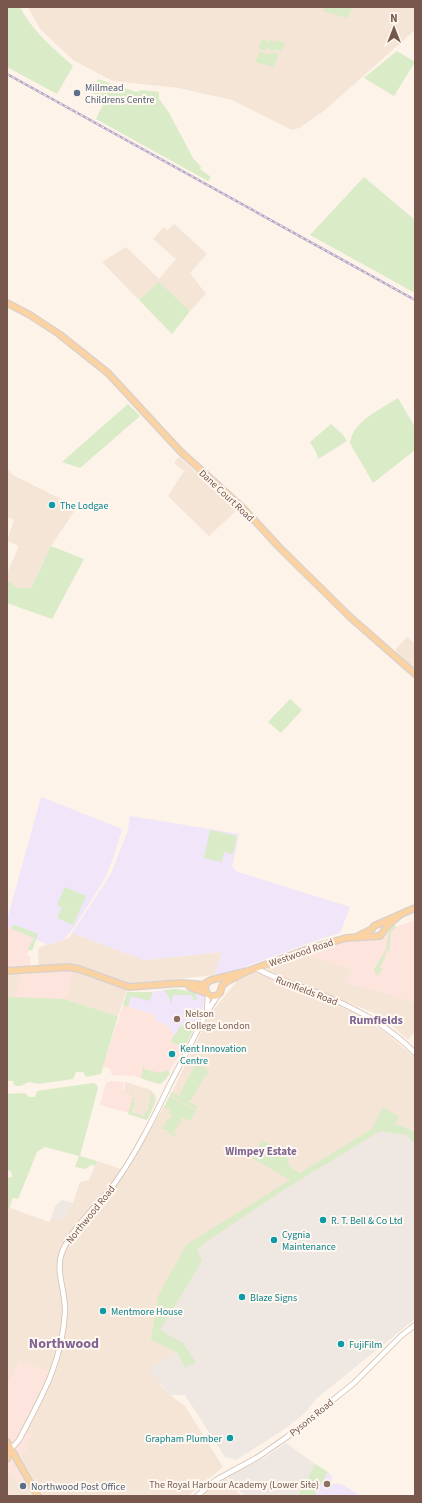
<svg xmlns="http://www.w3.org/2000/svg" width="422" height="1503" viewBox="0 0 422 1503" font-family="'Source Sans 3',sans-serif">
  <style>
    .residential { fill: #f5e5d7 }
    .commercial { fill: #fde4dd }
    .industrial { fill: #eee7e2 }
    .education { fill: #f0e5f9 }
    .green { fill: #d9ebc7 }
    .lines { fill: none; stroke-linecap: round; stroke-linejoin: round }
    .minor-casing { stroke: #d2bdb1; stroke-width: 6 }
    .major-casing { stroke: #d9d0cd; stroke-width: 8 }
    .minor { stroke: #fff; stroke-width: 4.5 }
    .major { stroke: #fbd2a2; stroke-width: 5.5 }
    .rail-casing { stroke: #b5a6c8; stroke-width: 2.5 }
    .rail { stroke: #fff8f0; stroke-width: 1; stroke-dasharray: 3; stroke-linecap: butt }
    .service-dot { fill: #5c6f8a; stroke: #fff8f0; stroke-width: 1.5 }
    .culture-dot { fill: #0f9aa8; stroke: #fff8f0; stroke-width: 1.5 }
    .education-dot { fill: #8d6e63; stroke: #fff8f0; stroke-width: 1.5 }
    .labels { text-anchor: middle; stroke-width: 4; stroke-linejoin: round; paint-order: stroke }
    .service-label { font-size: 10px; fill: #4e5e75; stroke: #fff8f0; text-anchor: start }
    .street-label { font-size: 10px; fill: #78584c; stroke: #fff8f0 }
    .culture-label { font-size: 10px; fill: #0d838f; stroke: #fff8f0; text-anchor: start }
    .education-label { font-size: 10px; fill: #785e54; stroke: #fff8f0; text-anchor: start }
    .neighbourhood-label { font-size: 11px; font-weight: bold; fill: #7f6494; stroke: #fff8f0 }
    .quarter-label { font-size: 12px; font-weight: bold; fill: #7f6494; stroke: #fff8f0 }
    .district-label { font-size: 14px; font-weight: bold; fill: #7f6494; stroke: #fff8f0 }
  </style>
  <rect width="100%" height="100%" fill="#fdf3e9"/>
  <g class="residential">
    <path d="M28,7H415V30L325,110L299,128L292,130L232,100L179,88L113,81L73,60L40,29Z"/>
    <path d="M174,224L207,254L190,273L206,294L190,311L159,282L139,300L102,262L126,247L159,279L176,259L153,239L164,227L167,230Z"/>
    <path d="M179,457L238,509L209,536L168,496L184,471L174,463Z"/>
    <path d="M7,468L13,475L77,507L51,546L21,608L7,601V573L19,546L7,541L14,520L7,517Z"/>
    <path d="M407,637L415,643V671L395,650Z"/>
    <path d="M72,933L144,960L223,952L214,975L129,984L118,1016L64,999L7,997V975L39,973L38,950L40,947L69,938Z"/>
    <path d="M308,955L354,970L345,982L415,1002V1031L408,1040L380,1015L266,971L268,968Z"/>
    <path d="M258,972L336,1004L361,1017L388,1034L415,1058V1145L407,1135L183,1343L160,1384L170,1395L185,1406L223,1467L188,1496H43L7,1432V1214L10,1208L49,1222L51,1218L61,1221L73,1203L80,1182L89,1180L97,1161L127,1171L172,1092L210,1014L238,980Z"/>
    <path d="M126,1082L151,1090L156,1095V1102L148,1118L129,1113L122,1093L125,1088L124,1084Z"/>
    <path d="M7,1460L29,1483L34,1496H7Z"/>
    <path d="M226,1478L241,1496H201L216,1484Z"/>
  </g>
  <g class="commercial">
    <path d="M415,920L414,1002L345,982L354,970L308,955L329,946L349,941L382,938L393,928Z"/>
    <path d="M7,926L34,938L27,955L30,956L31,974L73,972L66,1000L14,999L21,975L18,967L7,968Z"/>
    <path d="M123,1005L157,1015L156,1021L167,1025L174,1035L171,1042L184,1048L162,1083L157,1084L134,1076L112,1075L110,1069L103,1067Z"/>
    <path d="M110,1081L124,1082L123,1093L134,1096L129,1113L100,1105L106,1083Z"/>
    <path d="M19,1360L49,1372L21,1429L32,1435L26,1448L27,1451L16,1461L29,1483L23,1492L18,1486L14,1477L7,1473V1460L10,1458L7,1449V1385Z"/>
  </g>
  <g class="industrial">
    <path d="M381,1131L407,1135L415,1145V1319L317,1398L304,1414L280,1432L236,1460L225,1457L185,1395H170L149,1369L177,1352L185,1367L183,1343L160,1331L202,1261L197,1249L280,1192Z"/>
    <path d="M62,1200L73,1203L61,1221L51,1218L55,1206Z"/>
    <path d="M286,1443L315,1464L298,1496H244L227,1476L264,1458Z"/>
  </g>
  <g class="education">
    <path d="M41,797L122,829L114,856L104,880L73,929L63,940L48,945L7,926V920Z"/>
    <path d="M130,816L239,834L232,867L238,872L350,907L340,933L320,939L231,972L214,975L222,952L144,960L72,933L111,874L128,830Z"/>
    <path d="M175,989L196,992L204,996L205,1000L203,1007L184,1048L171,1042L174,1035L167,1025L156,1021V1015L123,1005L127,992H149Z"/>
    <path d="M328,1472L332,1477L331,1484H341L361,1496H314Z"/>
  </g>
  <g class="green">
    <path d="M7,7H20C32,31 53,48 73,66L57,94L7,67Z"/>
    <path d="M325,7H352L348,18L323,11Z"/>
    <path d="M262,39L269,42L270,40L277,42L278,40L285,43L282,51L275,49L274,51L267,48L266,51L258,48Z"/>
    <path d="M260,51L266,54L279,53L274,67L256,62Z"/>
    <path d="M397,51L415,62L394,96L364,78Z"/>
    <path d="M98,79L136,92L142,90L159,92V99L168,111L193,158L201,167L200,169L211,177L208,181L96,119L105,100L91,92Z"/>
    <path d="M364,177L415,220V293L310,235Z"/>
    <path d="M159,282L190,311L172,334L139,300Z"/>
    <path d="M398,398L415,427V450L373,483L350,443C353,421 381,409 398,398Z"/>
    <path d="M128,404L140,416L80,468L62,462Z"/>
    <path d="M331,424L343,435L347,441L318,459L317,454L310,442Z"/>
    <path d="M51,546L84,559L52,619L7,603V580L17,588H31Z"/>
    <path d="M290,699L302,710L281,733L268,722Z"/>
    <path d="M210,830L237,836L233,854L224,852L222,862L204,858Z"/>
    <path d="M65,887L86,896L73,925L57,918L62,908L69,911L57,905Z"/>
    <path d="M395,924L396,927L391,931L389,951H386L385,958L380,967L383,969L377,976L374,970L386,949L389,928Z"/>
    <path d="M15,925L38,934L32,951L28,949L34,938L12,929V926Z"/>
    <path d="M175,989L195,992L197,1000H193V995H173L171,1004L169,997L164,990Z"/>
    <path d="M127,992H153L149,1001L131,996L128,1007L123,1005Z"/>
    <path d="M7,997L64,999L118,1016L101,1074L86,1077L83,1072H76L73,1079L38,1084L29,1082C24,1084 21,1088 14,1085L13,1081H7Z"/>
    <path d="M183,1024L193,1031L184,1048L171,1042L174,1035L178,1032L177,1030Z"/>
    <path d="M144,1064V1069L160,1073L166,1070L170,1073L165,1080L160,1084L141,1078Z"/>
    <path d="M195,1065L207,1069L209,1075H205L192,1099L188,1101L197,1107L196,1110L170,1095L172,1092L179,1096Z"/>
    <path d="M93,1083L97,1085L98,1088L80,1156L97,1161L95,1166L91,1165L85,1169L75,1167L79,1156L45,1147L37,1152L18,1199L13,1198L7,1214V1178L12,1177L11,1171L7,1170V1094L25,1093L29,1097H35L37,1091Z"/>
    <path d="M151,1092C158,1100 151,1112 147,1120L128,1114L133,1096L131,1095L132,1093L134,1098L132,1103H136L131,1112L144,1116L146,1111H148Z"/>
    <path d="M170,1096L196,1111L190,1121L181,1117L180,1119L182,1120L180,1124L177,1122L178,1126L173,1133L176,1134L175,1137L168,1133L169,1131L160,1128L165,1126L167,1119H169L172,1115L169,1113L170,1110L164,1107Z"/>
    <path d="M383,1107L399,1117L395,1124L409,1129L415,1133V1145L407,1135L380,1131L280,1192L203,1244L197,1249L202,1261L160,1330L183,1343L196,1362L185,1368L177,1352L151,1340L158,1296L186,1245L290,1180L252,1158L262,1140L277,1149L280,1144L289,1149L285,1157L289,1159L288,1163L291,1168L300,1173L372,1129Z"/>
    <path d="M315,1464L328,1472L314,1496H298Z"/>
  </g>
  <g class="lines">
    <defs>
      <g id="minor">
        <path d="M256,968C274,979 294,984 313,991C351,1006 387,1024 415,1053"/>
        <path d="M207,1010L208,995"/>
        <path d="M11,1449L19,1440C42,1396 62,1363 65,1312C66,1290 54,1271 63,1250C73,1226 100,1204 115,1183C137,1152 154,1117 171,1082C183,1059 195,1036 207,1012L218,995"/>
        <path d="M197,1496L216,1480L258,1457L287,1437L354,1383L401,1336L415,1325"/>
      </g>
      <g id="major">
        <path d="M7,303L30,315L59,334L108,373L180,451L243,508L280,548L350,617L415,674"/>
        <path d="M358,936L372,929L374,926L415,908"/>
        <path d="M7,971L68,967L79,969L129,987L181,983L205,985"/>
        <path d="M248,971L211,980L206,983L205,991L210,996H216L220,993L222,986L226,982L248,971L311,948L346,938L380,936L388,925L400,915"/>
        <path d="M190,987L206,993"/>
        <path d="M7,1442L38,1496"/>
        <path d="M7,1459L11,1449"/>
      </g>
    </defs>
    <use href="#minor" class="minor-casing"/>
    <use href="#major" class="major-casing"/>
    <use href="#minor" class="minor"/>
    <use href="#major" class="major"/>
    <defs>
      <path id="rail" d="M7,74L415,300"/>
    </defs>
    <use href="#rail" class="rail-casing"/>
    <use href="#rail" class="rail"/>
  </g>
  <g class="service-dot">
    <circle cx="77" cy="93" r="4"/>
    <circle cx="23" cy="1486" r="4"/>
  </g>
  <g class="culture-dot">
    <circle cx="52" cy="505" r="4"/>
    <circle cx="172" cy="1054" r="4"/>
    <circle cx="323" cy="1220" r="4"/>
    <circle cx="274" cy="1240" r="4"/>
    <circle cx="242" cy="1297" r="4"/>
    <circle cx="103" cy="1311" r="4"/>
    <circle cx="341" cy="1344" r="4"/>
    <circle cx="230" cy="1438" r="4"/>
  </g>
  <g class="education-dot">
    <circle cx="177" cy="1019" r="4"/>
    <circle cx="327" cy="1484" r="4"/>
  </g>
  <g class="labels">
    <g class="service-label">
      <text x="85" y="91">Millmead<tspan x="85" dy="12">Childrens Centre</tspan></text>
      <text x="31" y="1490">Northwood Post Office</text>
    </g>
    <g class="street-label">
      <text transform="translate(227 495) rotate(43)" y="4">Dane Court Road</text>
      <text transform="translate(301 952) rotate(-19)" y="4">Westwood Road</text>
      <text transform="translate(307 990) rotate(21)" y="4">Rumfields Road</text>
      <text transform="translate(90 1214) rotate(-51)" y="4">Northwood Road</text>
      <text transform="translate(311 1417) rotate(-39)" y="4">Pysons Road</text>
    </g>
    <g class="culture-label">
      <text x="60" y="509">The Lodgae</text>
      <text x="180" y="1052">Kent Innovation<tspan x="180" dy="12">Centre</tspan></text>
      <text x="331" y="1224">R. T. Bell &amp; Co Ltd</text>
      <text x="282" y="1238">Cygnia<tspan x="282" dy="12">Maintenance</tspan></text>
      <text x="250" y="1301">Blaze Signs</text>
      <text x="111" y="1315">Mentmore House</text>
      <text x="349" y="1348">FujiFilm</text>
      <text x="222" y="1442" text-anchor="end">Grapham Plumber</text>
    </g>
    <g class="education-label">
      <text x="185" y="1017">Nelson<tspan x="185" dy="12">College London</tspan></text>
      <text x="319" y="1488" text-anchor="end">The Royal Harbour Academy (Lower Site)</text>
    </g>
    <g class="neighbourhood-label">
      <text x="261" y="1155">Wimpey Estate</text>
    </g>
    <g class="quarter-label">
      <text x="376" y="1024">Rumfields</text>
    </g>
    <g class="district-label">
      <text x="64" y="1348">Northwood</text>
    </g>
  </g>
  <rect width="422" height="1503" fill="none" stroke="#78584c" stroke-width="16"/>
  <g transform="translate(394 28)" stroke="#fff8f0" stroke-width="3" paint-order="stroke">
  <path d="M0-3L7 15L0 10L-7 15Z" fill="#78584c"/>
  <text y="-6" font-size="11" font-weight="bold" text-anchor="middle" fill="#78584c">N</text>
  </g>
</svg>
